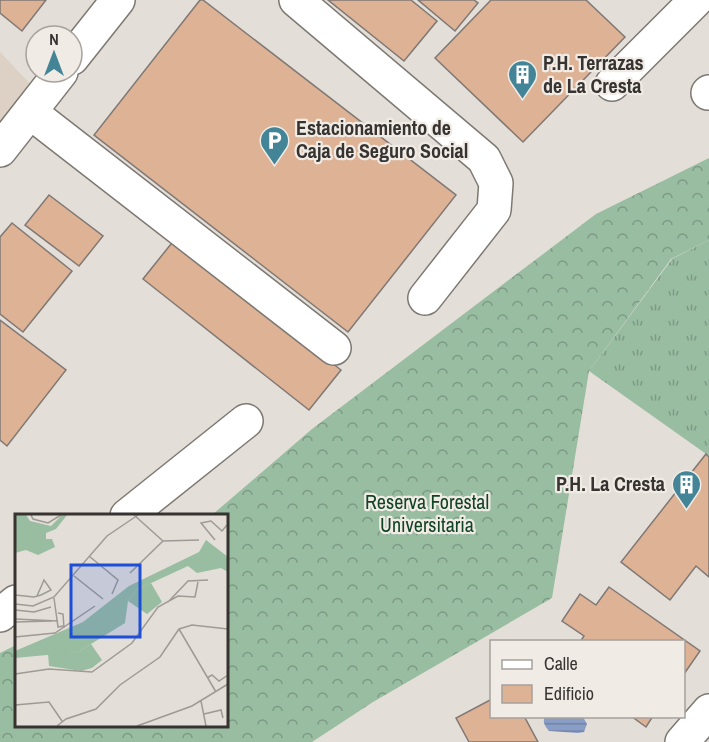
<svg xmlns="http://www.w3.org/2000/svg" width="709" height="742" viewBox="0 0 709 742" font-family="'Archivo Narrow',sans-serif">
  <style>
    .built { fill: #dcd1c4 }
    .grass { fill: url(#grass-tufts) }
    .forest { fill: url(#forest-crowns) }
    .water { fill: url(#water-rules) }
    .building { fill: #ddb295; stroke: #7f7874; stroke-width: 1.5 }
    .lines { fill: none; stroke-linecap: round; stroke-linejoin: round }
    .minor-casing { stroke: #7d7872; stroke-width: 36 }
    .minor { stroke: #fff; stroke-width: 33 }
    .labels { text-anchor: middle; stroke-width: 4.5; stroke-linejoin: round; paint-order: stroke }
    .poi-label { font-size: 20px; font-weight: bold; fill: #363331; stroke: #f1ebe5; text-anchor: start }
    .park-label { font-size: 20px; fill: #114325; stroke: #f1ebe5 }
    .inset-road { fill: none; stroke: #9e9a95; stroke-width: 1.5 }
    .view { fill: #1d4ed8; fill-opacity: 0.15; stroke: #1d4ed8; stroke-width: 3 }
    .inset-edge { fill: none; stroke: #363331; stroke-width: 3 }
  </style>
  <defs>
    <pattern id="grass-tufts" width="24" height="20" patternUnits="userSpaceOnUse" patternTransform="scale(1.5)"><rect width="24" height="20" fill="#98bda1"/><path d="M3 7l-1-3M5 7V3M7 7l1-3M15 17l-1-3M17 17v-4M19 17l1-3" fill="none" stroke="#7d9a84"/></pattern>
    <pattern id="forest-crowns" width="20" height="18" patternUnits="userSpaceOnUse" patternTransform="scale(1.5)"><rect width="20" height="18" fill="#98bda1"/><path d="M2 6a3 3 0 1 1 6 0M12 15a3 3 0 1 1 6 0" fill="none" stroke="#7d9a84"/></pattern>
    <pattern id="water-rules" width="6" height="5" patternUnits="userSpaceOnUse" patternTransform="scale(1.5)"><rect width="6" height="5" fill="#899ec6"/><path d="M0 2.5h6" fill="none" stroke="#7181a1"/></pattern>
  </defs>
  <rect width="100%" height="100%" fill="#e4ded8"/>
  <path class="built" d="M0,52L33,87L0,127Z"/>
  <path class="grass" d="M709,240V456L589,371L672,259Z"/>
  <path class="forest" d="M709,158V240L671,259L589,371L552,598L373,702L312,742H0V653L16,645V726H226V516L212,515L312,429L596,214Z"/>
  <path class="water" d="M545,717H583L587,724L584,732L578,733L549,731C545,726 542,722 545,717Z"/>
  <g class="building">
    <path d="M0,0H46L22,31L0,13Z"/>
    <path d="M200,0H203L456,195L348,332L94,135Z"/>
    <path d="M328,0H411L437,21L404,61Z"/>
    <path d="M418,0H474L478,3L455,31Z"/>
    <path d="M491,0H586L625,37L523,142L435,58Z"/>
    <path d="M49,195L103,236L79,266L25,225Z"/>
    <path d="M12,223L72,271L23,332L0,314V237Z"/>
    <path d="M175,239L341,370L309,410L143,279Z"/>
    <path d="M0,320L66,370L7,446L0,440Z"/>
    <path d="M706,454L709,457V577L696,566L670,600L621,562Z"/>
    <path d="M609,587L700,651L684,674V642H580L584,636L562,621L580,594L596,605Z"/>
    <path d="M492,699V716H524L538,742H469L456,718Z"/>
    <path d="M631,716H653L646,727Z"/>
  </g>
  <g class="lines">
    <defs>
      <g id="minor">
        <path d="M296,0L484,159L496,183L494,210L425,298"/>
        <path d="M72,58L118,0"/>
        <path d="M612,84L696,0"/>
        <path d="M708,93L709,92"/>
        <path d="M30,112L334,348"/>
        <path d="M0,150L61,72"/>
        <path d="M127,516L246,421"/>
        <path d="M0,615L16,602"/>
        <path d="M682,742L709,711"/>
      </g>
    </defs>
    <use href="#minor" class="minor-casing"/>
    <use href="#minor" class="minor"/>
  </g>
  <defs>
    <symbol id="building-pin" viewBox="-11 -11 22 30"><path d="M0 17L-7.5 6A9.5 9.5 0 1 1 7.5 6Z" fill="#438497" stroke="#f1ebe5"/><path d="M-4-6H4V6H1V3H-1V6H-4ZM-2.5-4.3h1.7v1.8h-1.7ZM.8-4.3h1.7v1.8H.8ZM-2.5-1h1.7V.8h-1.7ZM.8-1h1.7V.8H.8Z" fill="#fff"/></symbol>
    <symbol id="parking-pin" viewBox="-11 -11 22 30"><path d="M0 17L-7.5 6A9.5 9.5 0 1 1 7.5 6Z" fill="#438497" stroke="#f1ebe5"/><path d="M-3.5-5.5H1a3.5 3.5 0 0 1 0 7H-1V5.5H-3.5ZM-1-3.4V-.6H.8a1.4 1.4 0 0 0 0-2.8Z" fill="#fff"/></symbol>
  </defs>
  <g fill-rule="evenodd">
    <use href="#building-pin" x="506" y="58" width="33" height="45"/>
    <use href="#parking-pin" x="258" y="124" width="33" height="45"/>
    <use href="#building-pin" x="670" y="468" width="33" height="45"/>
  </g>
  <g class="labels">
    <g class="poi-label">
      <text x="543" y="70">P.H. Terrazas<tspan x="543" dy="23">de La Cresta</tspan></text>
      <text x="296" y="135">Estacionamiento de<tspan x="296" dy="23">Caja de Seguro Social</tspan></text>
      <text x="665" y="491" text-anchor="end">P.H. La Cresta</text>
    </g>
    <g class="park-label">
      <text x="427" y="509">Reserva Forestal<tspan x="427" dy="23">Universitaria</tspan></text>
    </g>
  </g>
  <g transform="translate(15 514)">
    <rect width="213" height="213" fill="#e4ded8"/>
    <path d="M136,69L147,88L132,100L113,87L121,76ZM76,130L87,146L77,154L66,157L34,152L33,139L63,138Z" fill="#98bda1"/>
    <path d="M191,26L213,43V58L206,54L182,59L173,52L121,76L113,87L110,109L63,138L0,144V137L68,108L114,72L184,38Z" fill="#98bda1"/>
    <path d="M0,1H11L15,7L36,12L47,1H52L41,15L31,19V25H37L40,33L23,41L11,36L0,39Z" fill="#98bda1"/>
    <path class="inset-road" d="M16,1L18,5L33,9L46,1M119,1L148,27M200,26L186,9L196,7L207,17L212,11M74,42L103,66L97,80M115,59L148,27L184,26M59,62L88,85M0,81L19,83L26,81L36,76L29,66L22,82M39,84L43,113L48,112M153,88L173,67L193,66M0,90L18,92L39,83L92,22L123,1M0,96L19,98L36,93M43,99L48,100L49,114M0,105L43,107M0,108L37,107M164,115L201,178M0,123L40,119L80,92M0,160L34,155L77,158L117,129L143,93L163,82L180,83L183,68M192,164L197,161L204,167L213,161M186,187L191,212M0,191L34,188L47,207M189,200L206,196L208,204M42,212L51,205L81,195L105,171L145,143L164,115L177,111L213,115M122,212L177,192L213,170"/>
    <path class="view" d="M56,51H125V123H56Z"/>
    <rect width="213" height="213" class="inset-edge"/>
  </g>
  <rect x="490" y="640" width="195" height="78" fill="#f1ebe5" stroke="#a6a19d" stroke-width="1.5"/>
  <rect x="502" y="660" width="30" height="9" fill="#ffffff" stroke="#a6a19d" stroke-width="1.5"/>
  <text x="544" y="670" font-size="18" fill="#363331">Calle</text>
  <rect x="502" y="685" width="30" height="18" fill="#ddb295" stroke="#a6a19d" stroke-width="1.5"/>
  <text x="544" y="700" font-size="18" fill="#363331">Edificio</text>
  <g transform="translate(54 54)"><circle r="28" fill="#f1ebe5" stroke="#a6a19d" stroke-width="1.5"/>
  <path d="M0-4.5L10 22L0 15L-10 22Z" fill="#438497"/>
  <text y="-9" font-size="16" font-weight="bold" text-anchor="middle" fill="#363331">N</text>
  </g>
</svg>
